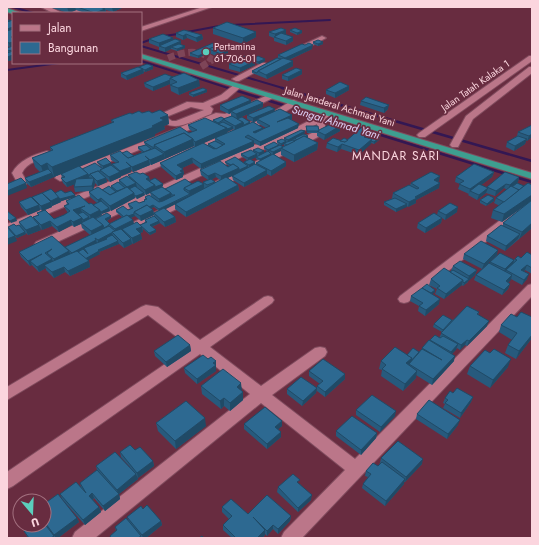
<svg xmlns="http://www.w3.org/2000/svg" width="539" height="545" viewBox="0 0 539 545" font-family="Jost,sans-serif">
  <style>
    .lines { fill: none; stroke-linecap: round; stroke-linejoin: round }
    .stream-far1 { stroke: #331753; stroke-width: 2 }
    .stream { stroke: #331753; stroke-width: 2.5 }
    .minor-tunnel { stroke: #7e4558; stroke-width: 7; stroke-dasharray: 7 3.5; stroke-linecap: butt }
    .minor-casing { stroke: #7f4b5d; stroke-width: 2 }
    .highway-casing { stroke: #7f4b5d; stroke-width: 2 }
    .minor { fill: #bb7689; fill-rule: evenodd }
    .highway { fill: #3e9e90; fill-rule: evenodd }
    .wall { fill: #275a7d; fill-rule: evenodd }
    .shaded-wall { fill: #204a66 }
    .building { fill: #2d6991; stroke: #204a66 }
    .poi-dot { fill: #5bcebc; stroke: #682c40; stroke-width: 1.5 }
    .labels { text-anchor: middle; stroke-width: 3.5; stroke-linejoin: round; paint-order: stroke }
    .far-poi-label { font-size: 10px; fill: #fbd5de; stroke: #682c40; text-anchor: start }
    .far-street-label { font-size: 10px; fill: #fbd5de; stroke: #682c40 }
    .far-water-label { font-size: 11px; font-style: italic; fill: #e0d3f9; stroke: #682c40 }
    .far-quarter-label { font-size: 12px; letter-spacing: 1px; fill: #fbd5de; stroke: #682c40 }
  </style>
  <rect width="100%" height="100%" fill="#682c40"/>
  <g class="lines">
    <g class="stream-far1">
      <path d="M13,7L33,13"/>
      <path d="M231,25L330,20"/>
      <path d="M187,32L219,26"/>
      <path d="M164,36L178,34"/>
      <path d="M141,43L152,39"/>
      <path d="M141,46L286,89"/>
      <path d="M141,61L185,75"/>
      <path d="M7,70L59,63"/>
      <path d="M191,76L231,89"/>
    </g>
    <g class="stream">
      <path d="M228,88L363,130"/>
      <path d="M282,88L532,161"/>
      <path d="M368,131L506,174"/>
      <path d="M515,177L532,182"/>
    </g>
    <path class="minor-tunnel" d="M168,58C183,52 199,48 212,60L199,68"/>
    <defs>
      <g id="minor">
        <path d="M41,7H50L62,13H53Z"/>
        <path d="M83,7H92L79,13H70Z"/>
        <path d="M203,7H212L141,31V27Z"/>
        <path d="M322,36L326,38L324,39L297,53H291L290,51Z"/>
        <path d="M529,56H532V61L425,137H419L417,135L419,133Z"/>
        <path d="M262,63H265L269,65L239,81H236L232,79Z"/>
        <path d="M529,67H532V73L473,119L458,147H452L450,145L466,116Z"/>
        <path d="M235,84H238L242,86L227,99L210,106L213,109L211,114C191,121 172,136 156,116L187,102L203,103L221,95ZM191,107L204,110L176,121H172L166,117Z"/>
        <path d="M268,95H274L275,97L229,119L219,118L64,180L60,181L55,178L56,176L216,113L225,114Z"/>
        <path d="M293,100L296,101L297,103L296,105L277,117L7,231V224L226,133L271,113Z"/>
        <path d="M328,111L332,114L325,119V130L318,137L219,188H211L210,186L211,184L312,133L317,129V124L269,149L257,150L44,248H36L34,245L36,242L252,145L264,144Z"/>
        <path d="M47,151L50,152L52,154L50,156C40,160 27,162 22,173L27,182L26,184H18L12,173C19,160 33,155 47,151Z"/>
        <path d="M189,196L194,199L193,201L129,232H121L119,230L121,228Z"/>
        <path d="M532,198V206L408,302L404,303L400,302L398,299L400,296L528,199Z"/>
        <path d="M532,284V296L302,538H281L284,532L345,470L261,403L95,538H72L75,532L250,394L200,354L13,486L7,489V472L190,347L148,315L7,400V387L141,307L146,305L158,307L200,340L264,297L268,296L272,297L274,300L272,303L210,347L261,386L315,348L320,347L325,348L327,352L325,356L272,395L355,459L528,285Z"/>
      </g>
      <g id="highway">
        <path d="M7,8L18,12L19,13L13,14L7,12Z"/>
        <path d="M141,54L532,173V179L141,58Z"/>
      </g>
    </defs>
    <use href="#minor" class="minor-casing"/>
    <use href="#highway" class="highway-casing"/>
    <use href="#minor" class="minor"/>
    <use href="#highway" class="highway"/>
  </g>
  <g class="wall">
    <path d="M49,7H124L113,12L106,10V12L104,13H85L76,10L68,13Z"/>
    <path d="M13,20V60L7,61V48L10,47L7,46V21Z"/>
    <path d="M213,28L256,37L243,44L213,34Z"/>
    <path d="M286,30V34L285,35L293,41L286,45L274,41V38L269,36V32Z"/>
    <path d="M290,30L302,31V33L297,35L290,32Z"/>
    <path d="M176,33L202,35L203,39L197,42L187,38L183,40L176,37Z"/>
    <path d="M149,39L173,40L181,41V45L185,48L177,51L171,49L165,52L159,50V47L149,43Z"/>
    <path d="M313,42L323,44L318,46L313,44Z"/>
    <path d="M221,46L222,48L228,54L221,58L209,53L198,58L190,56V53Z"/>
    <path d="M312,49L289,60L293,66L267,79L252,73V71L278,58V55Z"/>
    <path d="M251,57V59H265V61L259,64L255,63V65L240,72L229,69V64L240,63L237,62V60Z"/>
    <path d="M139,67L153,69L145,72L144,71V73L127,80L121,77V73Z"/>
    <path d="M302,70V74L288,81L282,79V75Z"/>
    <path d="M173,77L200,86L179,95L171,91L170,84L153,91L145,87L144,83Z"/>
    <path d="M349,86V90L335,98L326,94V90Z"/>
    <path d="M207,90V92L193,97L189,95V93Z"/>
    <path d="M361,101L388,109L384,113L360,105Z"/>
    <path d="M251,103H263V107L237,119L250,123L253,122L247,119V115L275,111L292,119L291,120L298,128L260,146L254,143V146L201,169L193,163L182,168L183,169L184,174L183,175V177L176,180L161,167L160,163L195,146H194L151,165L150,164V165L133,172L131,170V172L121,176V177L110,182L106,178L107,182L98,186L95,183L93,190H102L111,188V186L119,184V180L129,177L128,175L140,174L149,177L150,181L163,186L162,187L165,189L192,184H203V182L208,180L201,175L200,170L229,166L226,164L225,162L244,163V162L247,160L241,156V154L253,151V150L264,151V153L267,151L264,149V147L279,145V146L283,147L284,146V144L281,146L277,143V141L284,140V138L305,131L304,134L308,136V138L318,143L317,150L294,162L281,155V151L274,154L286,166L271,176L267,174V175L244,187L233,180L232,176L227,178L238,185L239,190L186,217L175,209V204L165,209L175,217L176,222L165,227L160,223L152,227L156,230V232L150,235L143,229V232L140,233L142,239L133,244L132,243V244L124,248L118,243L119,244L99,252L100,254L87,260L89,261L90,267L70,276L65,272L54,278L46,270V268L39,272L32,265L30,266L21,257L19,252L65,247L90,235L82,228L81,224L74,227L72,225L59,232L52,226L42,230L40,227L41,230L28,235L26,233V234L17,238L15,236L17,241L9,229L8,227L20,226L19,222L34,220L33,217L38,215L37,213L42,211L39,208L40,210L28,215L21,207L19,202L32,199V197L43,195L42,193H65L75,197L89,204L93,205L97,203L90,197L89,192L90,191L75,192L74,187L75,184L67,187L63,183L61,178H62L61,174L54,177L53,175L54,177L31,187L26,183L25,178L40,172L35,167L32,158L51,151L50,147L112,123L111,120L132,114L152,113L168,115L169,124L164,126L165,129L155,134V136L80,166L82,169H103L112,166V165L103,169L98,164L97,162L112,164L116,163L111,160L110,155L122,153L134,156L142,152L138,149V147L145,145L144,142L189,133L193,132L189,129L188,125L213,122V120L225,119L231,116V113L229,114L220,110V105ZM257,121V123L266,128L263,129L254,122ZM233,129L234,130L227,133V132ZM222,135L215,138V141L208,144V146L203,143ZM256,157V159L260,161L256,163V164H255L251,159ZM216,177L220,180L215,183L212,179ZM144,193L146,195L150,193L151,196L145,197V199L144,200V201L139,203L128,204L129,207L131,209L128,210H116V212L122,217L110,224L107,221L111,218V216L95,219L102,215L101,214L110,211V210L111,211L135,198V197L137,199L145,195ZM74,197L66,201L67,204L64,206L66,210L68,213L54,219L45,210L52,207L51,205L52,206L61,202L60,201H61ZM154,207L159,211L154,213L153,210L151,208ZM154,215V216L145,220V222L140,225L134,224L133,220L131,218L135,216L141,221Z"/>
    <path d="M306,126L319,131H340L324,140L317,136V133H307Z"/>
    <path d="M371,130V135L380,137L379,140L374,144L371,143L359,155L341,149L337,152L326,148L327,143L348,140Z"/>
    <path d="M518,132L532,137L527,141L526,140L525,144L514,151L506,147L507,142L517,136Z"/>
    <path d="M474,164L494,172L492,177L481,185L487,188L505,172L519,177L518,182L514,185L517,183L524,186L528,183L532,185V228L505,251L486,241L487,236L501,225L503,226V223L526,205L502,222L491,218L493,210L500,206L494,203L496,198L507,190L504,188L495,196L486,193L477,200L468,195L469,194L458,189L460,184L455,182L456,177Z"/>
    <path d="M439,181L438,182L439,188L416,200V203L408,207L407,206L396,212L384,205V202L393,198H392L393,193L410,185L411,183Z"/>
    <path d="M480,200L494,201L486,206L480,203Z"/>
    <path d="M438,211L457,212L445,220L442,218L441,223L425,233L417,228L418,223L437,215Z"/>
    <path d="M464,254L497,255L482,269L463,259Z"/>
    <path d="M532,255V274L525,270L524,271L527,279L522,285L511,279L508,283L510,284L508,289L502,295L474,280L476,275L490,263V262L514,260L515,259Z"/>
    <path d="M453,266L477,270L475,275L468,281V282L463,286L462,285L444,299L435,294L437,289L429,285L431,279L450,272L451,271Z"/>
    <path d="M435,292L432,294L439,304L425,316L418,311L419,306L410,301L411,296Z"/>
    <path d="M479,312L478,315L487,326L467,346L465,345L460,350L457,348L452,354L454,361L432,385L416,375V378L403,391L381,376L382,370L379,369L381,361L419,352L422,349V348L430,341V340L440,338H439L442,332L433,327L434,324L452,320Z"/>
    <path d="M517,317H532V338L516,359L505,353L508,345L512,340L499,332L501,325Z"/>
    <path d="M190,345L191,351L167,367L155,356L154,351Z"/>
    <path d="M490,353L508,367L490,388L467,374L470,366Z"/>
    <path d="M208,359L216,361V371L197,384L185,373L184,368Z"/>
    <path d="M309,371L345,374V379L325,397L317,391V386L320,384L309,376Z"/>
    <path d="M201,386L242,391L243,400L230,411L224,406L221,409L202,394Z"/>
    <path d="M317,388L316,393L302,406L287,394V389Z"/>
    <path d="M453,393L473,397L471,402L460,418L443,408L445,404L443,403L445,398Z"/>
    <path d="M356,410L395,416L380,432L356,415Z"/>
    <path d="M417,414L458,425L447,439L416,419Z"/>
    <path d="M282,421V426L278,429L281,437L267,449L244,429V424Z"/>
    <path d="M156,423L206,426L176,449L158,431Z"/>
    <path d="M336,431L377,433L376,438L361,455L336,436Z"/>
    <path d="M135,450L153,461L154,466L138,478L137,476L138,479L119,494L120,499L105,511L94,498L93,500L99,507L101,512L85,525L62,499L60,494L81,487L80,483L97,470L96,466L130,467L121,457L120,452Z"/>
    <path d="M381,458L422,464L405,482H404V484L385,506L362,488L363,484L368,477L365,476L366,471L378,466L380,463Z"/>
    <path d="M300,484L311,500L298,512L277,492L278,487Z"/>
    <path d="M44,504L77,518L79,522L58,538H55L54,536L55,538H28L24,531L44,523Z"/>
    <path d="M222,507L248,514L291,516L290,521L278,534L273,529L267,536L265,534V535L262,538H232L223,530V525L229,519L222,512Z"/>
    <path d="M143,509L161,521L162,525L146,538H110V536L116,531L115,527L128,520L127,517Z"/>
  </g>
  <g class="shaded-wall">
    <path d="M67,7H75L76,10L69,13Z"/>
    <path d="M112,7H124L113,12Z"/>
    <path d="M105,9L106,12L104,13H95Z"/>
    <path d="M13,27V33L7,35V29Z"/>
    <path d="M286,30V34L277,38L275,37V34Z"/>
    <path d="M302,31V33L297,35V33Z"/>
    <path d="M256,32V37L243,44V38Z"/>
    <path d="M186,34L187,38L183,40V36Z"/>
    <path d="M202,35L203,39L197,42L196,38Z"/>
    <path d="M293,37V41L286,45V41Z"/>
    <path d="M173,38L174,42L159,46V43Z"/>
    <path d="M181,41V45L171,47V49L165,52V48Z"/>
    <path d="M13,42V45L12,44L13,46L10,47L9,43Z"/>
    <path d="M323,42V44L318,46V44Z"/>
    <path d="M313,45L312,49L284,62L285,58Z"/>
    <path d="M185,46V48L177,51V49Z"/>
    <path d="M228,50V54L221,58V54Z"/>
    <path d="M209,51V53L198,58V56Z"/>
    <path d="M13,55V60L7,61V57Z"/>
    <path d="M265,59V61L259,64L258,62Z"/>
    <path d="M255,61V65L240,72V68Z"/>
    <path d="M293,61V66L267,79L266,75Z"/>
    <path d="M153,66V69L145,72V70Z"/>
    <path d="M143,69L144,73L127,80L126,76Z"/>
    <path d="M302,70V74L288,81V77Z"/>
    <path d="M170,80V84L153,91V87Z"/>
    <path d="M199,80L200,86L179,95L178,88Z"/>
    <path d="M349,86V90L335,98V93Z"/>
    <path d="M207,90V92L193,97V95Z"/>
    <path d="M251,100V104L231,111V113L229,114L228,110Z"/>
    <path d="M263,103V107L237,119L236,114Z"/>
    <path d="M389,105L388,109L384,113V108Z"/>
    <path d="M275,109L274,113L257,119V121L253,122V118Z"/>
    <path d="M168,115L169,124L164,126L165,129L155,134V136L54,177L52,167L152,126L160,118Z"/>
    <path d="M292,115V119L277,126V122Z"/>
    <path d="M243,122L244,127L235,131V126Z"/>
    <path d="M250,122V124L244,127V125Z"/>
    <path d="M299,124L298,128L260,146V142Z"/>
    <path d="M340,126V131L324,140L325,135Z"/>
    <path d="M233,127V129L227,132V133L195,147V142L227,128Z"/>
    <path d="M263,128V132L253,136V132Z"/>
    <path d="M371,130V135L366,139L364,137Z"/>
    <path d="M305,131L304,134L288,142V140Z"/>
    <path d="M532,134V137L527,141L529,136Z"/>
    <path d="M380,137L379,140L374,144V142Z"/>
    <path d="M193,139L194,146L165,159L164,152Z"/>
    <path d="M372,139L371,144L359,155V150Z"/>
    <path d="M527,139L525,144L514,151L515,146Z"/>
    <path d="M254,141V146L201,169V164Z"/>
    <path d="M286,141V143H284V144L281,146V144Z"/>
    <path d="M318,143L317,150L294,162V155Z"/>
    <path d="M342,144L341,149L337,152L338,147Z"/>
    <path d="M279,145V147L269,150V151L268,152V150Z"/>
    <path d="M281,149V151L273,155V152Z"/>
    <path d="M264,151V153L259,156V153Z"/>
    <path d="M164,154L165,159L151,165L150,160Z"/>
    <path d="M257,154V157L248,161V158Z"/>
    <path d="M271,154V156L260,161V159Z"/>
    <path d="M192,158L193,163L178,170L177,165Z"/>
    <path d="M149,160L150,165L133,172L132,167Z"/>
    <path d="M255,162V165L249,168V165Z"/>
    <path d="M286,162V166L271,176V171Z"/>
    <path d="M47,163L50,173L44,175L41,166Z"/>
    <path d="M111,163L112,165L103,169V166Z"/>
    <path d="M248,166V168L239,173V170Z"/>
    <path d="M131,167V172L121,176V177L110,182L109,177L120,172V171Z"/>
    <path d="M239,168V173L221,181V176Z"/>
    <path d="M183,169L184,174L183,175V177L176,180V176L180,171Z"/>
    <path d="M267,170V175L244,187V183Z"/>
    <path d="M494,172L492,177L472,192L470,191L469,194L470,189Z"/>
    <path d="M52,173L54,177L31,187L29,182Z"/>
    <path d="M215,173L216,177L209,181L208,176Z"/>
    <path d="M88,174L90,179L67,187L66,183Z"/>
    <path d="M440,176L439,181L433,184L434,180Z"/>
    <path d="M149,177L150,182L146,179Z"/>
    <path d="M519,177L518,182L508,190L510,185Z"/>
    <path d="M94,178L95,183L93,191L92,186Z"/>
    <path d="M106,178L107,182L98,186L97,181Z"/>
    <path d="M26,183L27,188L7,196V191Z"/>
    <path d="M136,183L137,188L128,190L127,187Z"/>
    <path d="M440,183L439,188L416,200V203L408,207L409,202L415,197Z"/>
    <path d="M163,184V186L155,190V187Z"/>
    <path d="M204,184V189L190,197L160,212L159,209L190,195L189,191Z"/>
    <path d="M506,184L504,188L495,196L496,191Z"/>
    <path d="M155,185V190L146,195L145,190Z"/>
    <path d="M238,185L239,190L186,217V212Z"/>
    <path d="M488,188L486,193L477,200L479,195Z"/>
    <path d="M134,193L135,198L111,211L110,206Z"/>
    <path d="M144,193L145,195L137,199L136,196Z"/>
    <path d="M171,193L172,198L160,204L159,199Z"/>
    <path d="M75,195L76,197L61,201L60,199Z"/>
    <path d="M532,195V200L502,222L504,214Z"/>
    <path d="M59,197L61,202L52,206L51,201Z"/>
    <path d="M101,198L102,203L99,204L98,200Z"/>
    <path d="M494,198V201L486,206L487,204Z"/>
    <path d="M51,202L52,207L42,211L41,206Z"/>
    <path d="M407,204V207L396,212V209Z"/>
    <path d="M39,205L40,210L28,215L26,210Z"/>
    <path d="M153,205L154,207L138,215L135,213Z"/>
    <path d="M85,206L80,208L82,212L74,215L73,210Z"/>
    <path d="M458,207L457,212L445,220L446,215Z"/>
    <path d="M109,208L110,211L102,214L101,212Z"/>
    <path d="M100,210L102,215L91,220L90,215Z"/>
    <path d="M153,210L154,215L141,221L140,216Z"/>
    <path d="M134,214L135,216L126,220L125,218Z"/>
    <path d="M111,216V218L105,222V219Z"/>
    <path d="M89,217L90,220L84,223L83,220Z"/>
    <path d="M175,217L176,222L165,227L164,222Z"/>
    <path d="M16,218L17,221L11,223L10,221Z"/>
    <path d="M82,218L83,223L74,227L73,222Z"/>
    <path d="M442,218L441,223L425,233L426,228Z"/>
    <path d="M71,220L72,225L59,232L57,227Z"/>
    <path d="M133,220L134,225L122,229V230L116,234L115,229Z"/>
    <path d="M50,221L52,226L42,230L41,225Z"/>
    <path d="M159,221L160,223L151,227L150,225Z"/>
    <path d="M532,223V228L519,239L522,232Z"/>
    <path d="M39,225L41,230L28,235L26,230Z"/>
    <path d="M103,225L104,230L92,237L91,231Z"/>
    <path d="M142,227L143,232L137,234L136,229Z"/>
    <path d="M156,230V232L150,235L149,233Z"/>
    <path d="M25,232L26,234L17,238L16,236Z"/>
    <path d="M112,233L113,236L98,243V240Z"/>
    <path d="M141,234L142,239L133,244L132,238Z"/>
    <path d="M520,234L518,239L505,251L506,246Z"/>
    <path d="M15,236L17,241L7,245V239Z"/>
    <path d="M131,239L132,244L124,248L123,243Z"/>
    <path d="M96,240L97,243L72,255V253Z"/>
    <path d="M118,241L119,244L99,252L100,254L85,262V259L98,250Z"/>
    <path d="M498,250L497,255L482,269L484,264Z"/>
    <path d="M69,251L71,256L55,264L54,259Z"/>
    <path d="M42,254L30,261L32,265L30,266L28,261Z"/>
    <path d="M52,259L54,264L44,265L46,268L39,272L37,267Z"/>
    <path d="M514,260L513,265L506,270L505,272L503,274L505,269Z"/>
    <path d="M89,261L90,267L70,276L68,271Z"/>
    <path d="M527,265L525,270L520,275L521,270Z"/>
    <path d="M64,267L65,272L54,278L52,272Z"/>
    <path d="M477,270L475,275L463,286L464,283L468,279L469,276Z"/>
    <path d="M529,274L527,279L522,285L524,280Z"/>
    <path d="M512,275L511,280L504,287L506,281Z"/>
    <path d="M463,280L462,285L444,299L446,294Z"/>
    <path d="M510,284L508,289L502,295L504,290Z"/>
    <path d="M435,290V292L429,297V294Z"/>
    <path d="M440,299L439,304L425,316L426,310Z"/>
    <path d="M489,321L487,326L467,346L469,341Z"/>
    <path d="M532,335V338L516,359L519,351Z"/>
    <path d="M467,340L465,345L460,350L461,345Z"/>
    <path d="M458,344L456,350L449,357L451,352Z"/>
    <path d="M190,345L191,351L167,367L166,362Z"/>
    <path d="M420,352L409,364L408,367L406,363L412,358Z"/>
    <path d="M455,356L454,361L432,385L433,379Z"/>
    <path d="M511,359L508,367L490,388L493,380Z"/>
    <path d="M216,361V371L197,384V379Z"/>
    <path d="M417,371L416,378L403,391L405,384Z"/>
    <path d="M345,374V379L325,397V392Z"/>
    <path d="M241,383L242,391L237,387Z"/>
    <path d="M317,388L316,393L302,406L303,401Z"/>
    <path d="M243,392V400L230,411V403Z"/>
    <path d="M473,397L471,402L460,418L461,413Z"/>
    <path d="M224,398V406L221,409L220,401Z"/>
    <path d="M396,411L395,416L380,432L381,427Z"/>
    <path d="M205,418L206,426L176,449L175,441Z"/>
    <path d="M460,420L458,425L447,439L448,434Z"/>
    <path d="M282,421V426L275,432V427Z"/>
    <path d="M281,432V437L267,449V444Z"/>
    <path d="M377,433L376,438L361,455V450Z"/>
    <path d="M423,459L422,464L405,482L406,477Z"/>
    <path d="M153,461L154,466L138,478L137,473Z"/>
    <path d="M136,474L138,479L119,494L120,499L105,511L103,506L118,494L117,490Z"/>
    <path d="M405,479L404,484L385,506L386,501Z"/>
    <path d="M92,493L94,498L91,501L89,496Z"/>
    <path d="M312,495L311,500L298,512V508Z"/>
    <path d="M99,507L101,512L85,525L83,520Z"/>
    <path d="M291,516L290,521L278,534V529Z"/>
    <path d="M77,518L79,522L58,538H56L54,535Z"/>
    <path d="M161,521L162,525L146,538H143L142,535Z"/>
    <path d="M273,525V529L267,536V531Z"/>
    <path d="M265,530V535L262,538H257Z"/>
  </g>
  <g class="building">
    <path d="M77,7H100L105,9L95,13Z"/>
    <path d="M9,20L11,21L7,22V21Z"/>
    <path d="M13,20V27L7,29V22Z"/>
    <path d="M227,22L256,32L243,38L213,28Z"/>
    <path d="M281,28L286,30L275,34L269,32Z"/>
    <path d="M295,28L302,31L297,33L290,30Z"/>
    <path d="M13,29V36L11,37L13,38V42L9,43L7,42V31Z"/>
    <path d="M184,30L202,35L196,38L186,34L183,36L176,33Z"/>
    <path d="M281,33L293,37L286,41L274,37Z"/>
    <path d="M163,34L173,38L159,43L149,39Z"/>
    <path d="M175,39L181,41L165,48L159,46Z"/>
    <path d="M318,40L323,42L318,44L313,42Z"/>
    <path d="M213,43L221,46L219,47L216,46L209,49V51L198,56L190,53Z"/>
    <path d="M309,43L313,45L285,58L278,55L302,44L305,45Z"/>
    <path d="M179,44L185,46L177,49L171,47Z"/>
    <path d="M13,46V50L7,51V48Z"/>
    <path d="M216,46L228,50L221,54L209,49Z"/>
    <path d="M13,51V55L7,57V53Z"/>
    <path d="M245,56L251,57L242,62L237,60Z"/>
    <path d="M258,56L265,59L258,62L252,59Z"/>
    <path d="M277,58L281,59L258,71L257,73L252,71Z"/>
    <path d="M283,58L293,61L266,75L258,71Z"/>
    <path d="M249,59L255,61L240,68L229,64L234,62L239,63Z"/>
    <path d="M147,64L153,66L145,70L139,67Z"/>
    <path d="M138,67L143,69L126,76L121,73Z"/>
    <path d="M296,68L302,70L288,77L282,75Z"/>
    <path d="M184,73L199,80L178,88L170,85L177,82L170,78Z"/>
    <path d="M165,74L173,77L170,78V80L153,87L144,83Z"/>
    <path d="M340,82L349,86L335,93L326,90Z"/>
    <path d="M203,88L207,90L193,95L189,93Z"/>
    <path d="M242,96L251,100L228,110L220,105Z"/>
    <path d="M366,97L389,105L384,108L361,101Z"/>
    <path d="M257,100L263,103L236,114L231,111Z"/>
    <path d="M269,106L275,109L253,118L247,115Z"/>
    <path d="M280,109L292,115L277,122L288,118L299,124L260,142L248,135L245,137L254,141L201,164L192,158L177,165L183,169L180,171L183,172L176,176L160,163L203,143L214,149L225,144L215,138L253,122L263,128L253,132L255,133L263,129L270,126L257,119Z"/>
    <path d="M160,110L168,115L160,118L164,120L152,126L154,127L52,167L47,163L41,166L32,158L53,150L50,147L114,122L111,120L130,113L132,114L139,111L142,113L149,111L152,113Z"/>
    <path d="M232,116L243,122L235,126L223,119Z"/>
    <path d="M221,117L225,119H223V120L218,123L213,120Z"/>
    <path d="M242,117L250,122L244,125L243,122L237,119Z"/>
    <path d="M205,118L227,128L195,142L194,141L193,139L184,133L154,145L155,147H152L144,142L180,127L189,133L197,130L188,125Z"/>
    <path d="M223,122L233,127L227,129V128L218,124Z"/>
    <path d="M333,123L340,126L325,135L317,131Z"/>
    <path d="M532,125V134L529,136L518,132Z"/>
    <path d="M306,126H318L319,131H307Z"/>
    <path d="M362,127L371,130L364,137L372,139L359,150L342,144L338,147L327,143L333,138L345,142Z"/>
    <path d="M301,130L305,131L288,140L284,138Z"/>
    <path d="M184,133L193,139L164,152L154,145Z"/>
    <path d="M304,134L308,136L306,137L304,136L297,140L295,138Z"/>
    <path d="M370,134L380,137L374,142L371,141L372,139L366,137Z"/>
    <path d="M304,136L318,143L294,155L281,148Z"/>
    <path d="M518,136L527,139L515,146L507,142Z"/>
    <path d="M344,138L348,140L345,142L340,141Z"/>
    <path d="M282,139L286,141L281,144L277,141Z"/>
    <path d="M293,140L295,141L287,145L284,143Z"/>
    <path d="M215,141L223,145L216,149L208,144Z"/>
    <path d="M274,142L279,145L268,150L264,147Z"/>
    <path d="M146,145L151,149L144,152L138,147Z"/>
    <path d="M280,145L283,147L273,152L269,150Z"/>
    <path d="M155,148L164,154L150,160L145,156L149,160L132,167L126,162L131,167L120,171L112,164L119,162L110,155L120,151L128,158Z"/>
    <path d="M258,148L264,151L259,153L253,150Z"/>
    <path d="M251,150L257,154L248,158L241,154Z"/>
    <path d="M127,151L134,156L128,158L122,153Z"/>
    <path d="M268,151L271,154L260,159L256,157Z"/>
    <path d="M273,154L286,162L271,171L256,163Z"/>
    <path d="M235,157L248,166L239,170V168L233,164L231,165L225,162Z"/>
    <path d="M106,158L111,163L103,166L97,162Z"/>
    <path d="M250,159L255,162L249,165L244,162Z"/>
    <path d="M220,161L228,167L233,164L239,168L221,176L215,173L208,176L200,170Z"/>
    <path d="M95,163L103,169L100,170L101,171H98L90,174L89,176L88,174L82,169Z"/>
    <path d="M255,164L267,170L244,183L232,176Z"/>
    <path d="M474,164L494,172L470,189L459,184L464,181L456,177Z"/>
    <path d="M111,165L120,172L109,177L100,170Z"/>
    <path d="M79,166L88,174L66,183L61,178L65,177L61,174Z"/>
    <path d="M48,169L52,173L29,182L25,178Z"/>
    <path d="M98,171L106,178L97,181L90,174Z"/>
    <path d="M136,172L140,174L143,173L149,177L146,179L155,185L145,190L128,175Z"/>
    <path d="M431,172L440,176L434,180L440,183L415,197L417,198L409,202L393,193L409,185L417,189L419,188L411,183Z"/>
    <path d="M505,172L519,177L510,185L506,184L496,191L487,187Z"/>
    <path d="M127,176L136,183L127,187L119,180Z"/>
    <path d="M226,177L238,185L186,212L175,204Z"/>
    <path d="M21,178L26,183L7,191V184Z"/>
    <path d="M94,178L92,186L74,187L76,179Z"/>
    <path d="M155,178L163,184L155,187V185L149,181Z"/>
    <path d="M185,179L192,184L184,188V190L190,194L159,209L153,205L149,207L147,205L134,212V214L128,216L127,215L124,217L116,210L123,206L128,210L133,208L128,204L136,201L139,203L145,201L144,200L147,199L145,197L149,195L159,202L163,201L175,195H172L171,193L165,189Z"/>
    <path d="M211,179L215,182L207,185L203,182Z"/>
    <path d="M198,181L204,184L189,191L184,188Z"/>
    <path d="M118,182L125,188L117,191L111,186Z"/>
    <path d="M517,183L524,186L519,190L512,187Z"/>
    <path d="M528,183L532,185V195L504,214L493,210Z"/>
    <path d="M479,184L488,188L479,195L470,191Z"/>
    <path d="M109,186L116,192L110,195L102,190Z"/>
    <path d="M135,186L144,193L136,196L134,195V193L129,189Z"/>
    <path d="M511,186L519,190L504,202L496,198Z"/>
    <path d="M98,187L110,195L127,187L134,193L110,206L101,198L98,200L89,192Z"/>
    <path d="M162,187L171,193L159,199L150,192Z"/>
    <path d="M51,189L59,197L51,201L42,193Z"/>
    <path d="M61,190L65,193L71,191L75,195L60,199L55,193Z"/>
    <path d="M42,193L51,202L41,206L32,197Z"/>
    <path d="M79,195L89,204L91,203L100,210L90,215L80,208L85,206L73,210L82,218L73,222L71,220L57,227L50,221L41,225L33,217L39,215L37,213L45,210L54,219L64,215L70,211L64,206L69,204L66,201Z"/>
    <path d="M488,195L494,198L487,204L480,200Z"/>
    <path d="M31,197L39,205L26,210L19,202Z"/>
    <path d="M395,198L407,204L396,209L384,202Z"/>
    <path d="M532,200V223L522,232L503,223Z"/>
    <path d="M101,201L109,208L101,212L100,211V210L93,205Z"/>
    <path d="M450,203L458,207L446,215L438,211Z"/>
    <path d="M147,205L153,210L140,216L134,212Z"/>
    <path d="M164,208L175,217L164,222L154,213Z"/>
    <path d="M7,211L16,218L10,221L7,218Z"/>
    <path d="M83,212L89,217L83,220L82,218L78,214Z"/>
    <path d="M107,213L111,216L105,219L110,224H109V225L104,228L103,225L95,219Z"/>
    <path d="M434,213L442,218L426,228L418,223Z"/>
    <path d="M127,215L133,220L115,229L109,224Z"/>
    <path d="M31,216L39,225L26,230L19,222Z"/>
    <path d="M154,216L159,221L150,225L156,230L149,233L140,225L147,222L145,220Z"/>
    <path d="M93,217L103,225L91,231L81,223Z"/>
    <path d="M137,222L142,227L136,229L141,234L132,238L122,229Z"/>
    <path d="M14,224L16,226L19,225L25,232L16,236L8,227Z"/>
    <path d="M501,225L520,234L506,246L487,236Z"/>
    <path d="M109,226L115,231L98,240L95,238L96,240L72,253L65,247Z"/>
    <path d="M7,227L15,236L7,239Z"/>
    <path d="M121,229L131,239L123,243L112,232Z"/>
    <path d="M112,235L118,241L98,250L99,251L85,259L78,252L83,249L88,254L84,248L107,239L106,238Z"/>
    <path d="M52,236L69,251L54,259L47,253L52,249L45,253L52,259L37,267L30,261L42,254L28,261L19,252Z"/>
    <path d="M481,241L498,250L484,264L464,254Z"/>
    <path d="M77,251L89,261L68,271L64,267L52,272L44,265Z"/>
    <path d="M527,252L532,255V268L527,265L521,270L529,274L524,280L506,270L517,260L515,259L518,256L521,258Z"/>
    <path d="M500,253L514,260L505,269L490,262Z"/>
    <path d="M460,261L477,270L469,276L453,266Z"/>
    <path d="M489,263L512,275L506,281L510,284L504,290L476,275Z"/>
    <path d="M444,268L463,280L446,294L437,288L440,286L431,279Z"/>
    <path d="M453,270L469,279L464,283L463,282V280L450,272Z"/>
    <path d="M427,284L435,290L431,293L422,288Z"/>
    <path d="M422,288L440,299L426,310L419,306L423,303L411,296Z"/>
    <path d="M467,306L479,312L477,314L489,321L469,341L467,340L461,345L441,333Z"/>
    <path d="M521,312L532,317V335L519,351L508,345L517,333L501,325L511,314L517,317Z"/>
    <path d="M443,315L452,320L443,330L434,324Z"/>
    <path d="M178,335L190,345L166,362L154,351Z"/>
    <path d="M435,335L440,338L443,336L458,344L451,352L430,340Z"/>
    <path d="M429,340L455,356L433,379L409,364L422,349L442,360L422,348Z"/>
    <path d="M395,347L412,358L406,363L417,371L405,384L382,369L386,365L381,361Z"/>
    <path d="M413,348L419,352L411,361L412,358L407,355Z"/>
    <path d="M494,349L511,359L493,380L470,366L485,350L490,353Z"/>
    <path d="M203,355L208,359L211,357L216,361L213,363L216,365L197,379L184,368Z"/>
    <path d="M323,359L345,374L325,392L317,386L323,381L309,371Z"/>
    <path d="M223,369L241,383L237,387L243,392L230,403L224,398L220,401L201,386Z"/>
    <path d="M301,377L317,388L303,401L287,389Z"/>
    <path d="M457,388L473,397L461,413L445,403L448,400L445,398L450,391L453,393Z"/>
    <path d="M372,395L396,411L381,427L356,410Z"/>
    <path d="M429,400L460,420L448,434L417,414Z"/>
    <path d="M186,401L205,418L175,441L156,423Z"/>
    <path d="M265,407L282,421L275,427L281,432L267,444L244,424Z"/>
    <path d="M352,416L377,433L361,450L336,431Z"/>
    <path d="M398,441L423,459L406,477L381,458Z"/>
    <path d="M130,445L135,450L140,447L153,461L137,473L120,452Z"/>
    <path d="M115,452L136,474L117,490L96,466Z"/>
    <path d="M382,462L405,479L386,501L363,484L371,474L366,471L373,463L378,466Z"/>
    <path d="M97,470L119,494L103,506L92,493L89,496L99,507L83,520L60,494L76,482L86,493L80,483Z"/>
    <path d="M293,474L300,480L297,482L312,495L298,508L278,487Z"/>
    <path d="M58,494L77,518L54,535L44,521V504Z"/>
    <path d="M267,495L291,516L278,529L273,525L267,531L253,517L265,530L257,538H236L223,525L232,516L222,507L231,499L248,514Z"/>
    <path d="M147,505L161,521L142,535L127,517L141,506L143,509Z"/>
    <path d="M126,518L141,536L138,538H111L110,536L117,530L115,527Z"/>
    <path d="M44,523L54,536L51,538H29L24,531L32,525H44Z"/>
    <path d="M202,536L204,538H199Z"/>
  </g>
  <circle class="poi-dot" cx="206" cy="52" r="4"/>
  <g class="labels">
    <g class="far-poi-label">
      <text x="214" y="50">Pertamina<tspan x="214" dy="12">61-706-01</tspan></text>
    </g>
    <g class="far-street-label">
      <text transform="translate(475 85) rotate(-35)" y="4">Jalan Tatah Kalaka 1</text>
      <text transform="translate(340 106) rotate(17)" y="4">Jalan Jenderal Achmad Yani</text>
    </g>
    <g class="far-water-label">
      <text transform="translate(336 122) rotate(17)" y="4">Sungai Ahmad Yani</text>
    </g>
    <g class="far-quarter-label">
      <text x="396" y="160">MANDAR SARI</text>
    </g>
  </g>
  <rect width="539" height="545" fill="none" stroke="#fbd5de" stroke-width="16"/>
  <rect x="12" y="12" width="130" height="52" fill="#682c40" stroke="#a3707f"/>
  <rect x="20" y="25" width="20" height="6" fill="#bb7689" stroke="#a3707f"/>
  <text x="48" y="32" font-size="12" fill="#fbd5de">Jalan</text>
  <rect x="20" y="42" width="20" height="12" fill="#2d6991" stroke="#a3707f"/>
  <text x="48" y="52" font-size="12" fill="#fbd5de">Bangunan</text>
  <g transform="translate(32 513) rotate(161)"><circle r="19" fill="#682c40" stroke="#a3707f"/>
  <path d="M0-3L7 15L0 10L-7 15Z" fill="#5bcebc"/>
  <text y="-6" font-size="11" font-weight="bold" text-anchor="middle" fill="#fbd5de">U</text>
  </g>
</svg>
